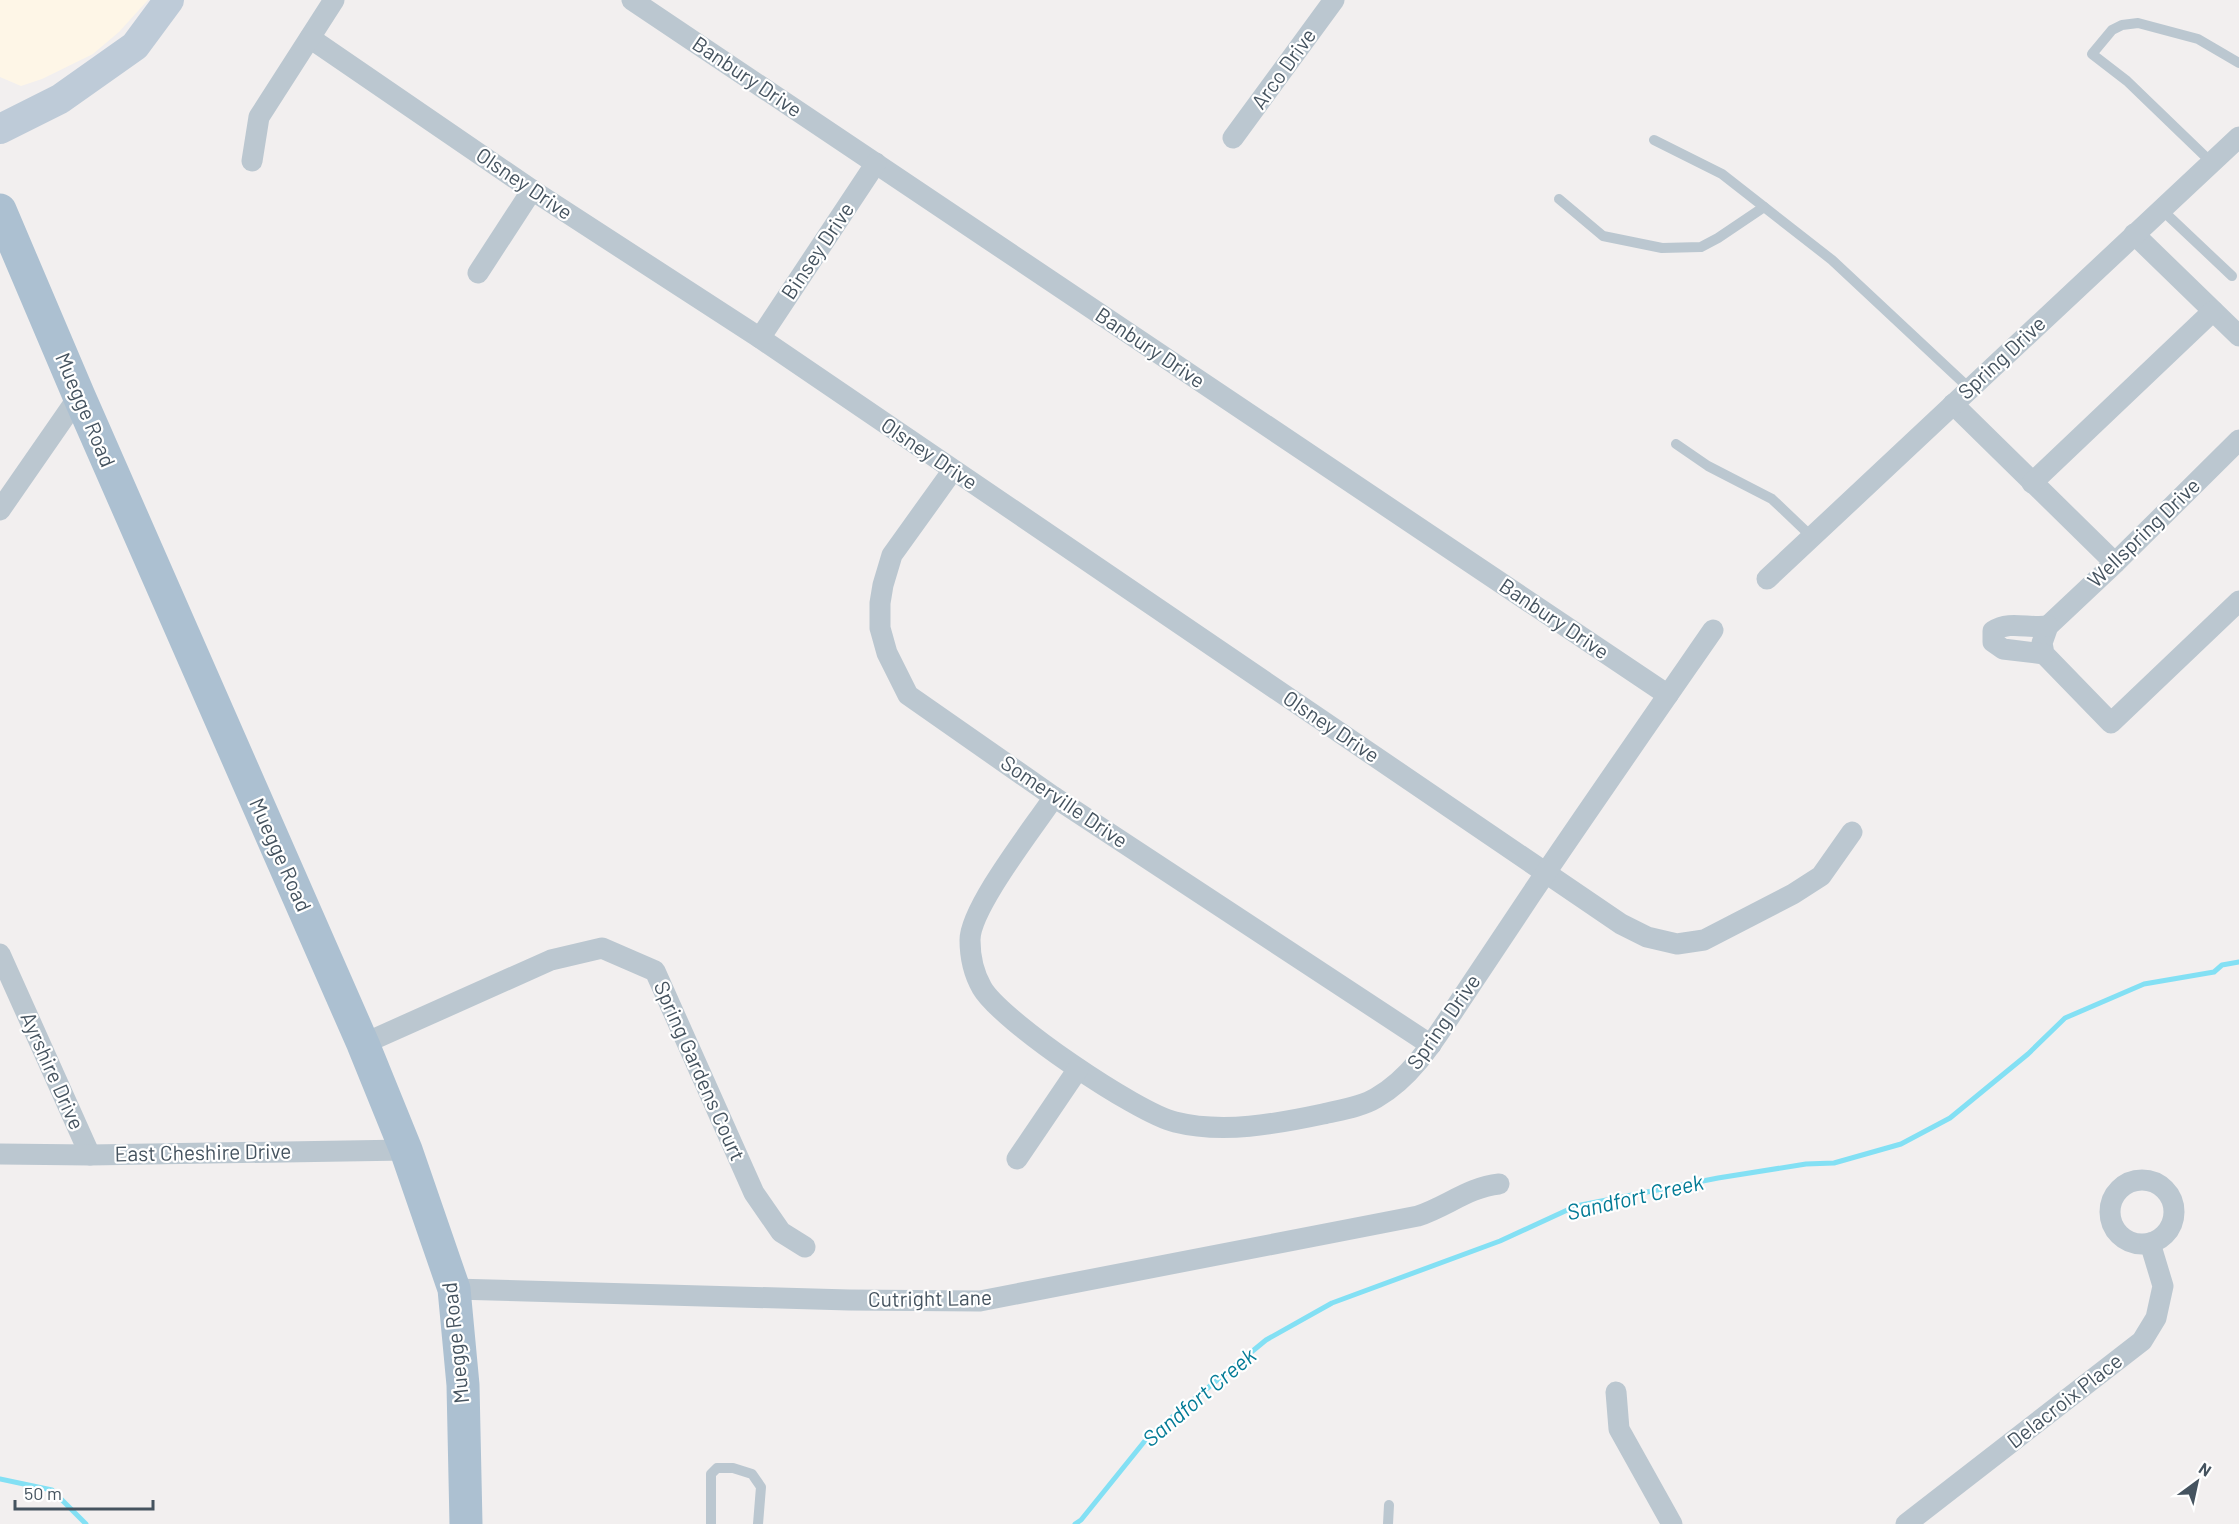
<svg xmlns="http://www.w3.org/2000/svg" width="2239" height="1524" viewBox="0 0 2239 1524" font-family="Barlow,sans-serif">
  <style>
    .commercial { fill: #fef6e7 }
    .lines { fill: none; stroke-linecap: round; stroke-linejoin: round }
    .stream { stroke: #83e0f4; stroke-width: 5 }
    .lane { stroke: #bbc7d0; stroke-width: 10 }
    .street { stroke: #bbc7d0; stroke-width: 21 }
    .secondary { stroke: #becbd8; stroke-width: 30 }
    .primary { stroke: #acc0d1; stroke-width: 33 }
    .labels { text-anchor: middle; stroke-width: 4.5; stroke-linejoin: round; paint-order: stroke }
    .street-label { font-size: 21px; fill: #45535f; stroke: #fff }
    .water-label { font-size: 22px; font-style: italic; fill: #037b96; stroke: #fff }
  </style>
  <rect width="100%" height="100%" fill="#f2efef"/>
  <path class="commercial" d="M0,0H148L119,32L93,54L42,79L21,86L0,77Z"/>
  <g class="lines">
    <g class="stream">
      <path d="M0,1479L52,1490L86,1524"/>
      <path d="M1075,1524L1081,1520L1148,1437L1266,1340L1332,1303L1500,1241L1576,1206L1718,1178L1806,1164L1834,1163L1901,1144L1950,1118L2028,1054L2065,1018L2144,984L2214,972L2222,965L2239,962"/>
    </g>
    <g class="lane">
      <path d="M1654,140L1722,174L1832,260L1969,388"/>
      <path d="M2211,162L2127,81L2092,54L2112,30L2122,25L2138,23L2198,39L2239,63"/>
      <path d="M1559,199L1603,236L1662,248L1701,247L1718,238L1764,207"/>
      <path d="M2161,209L2232,276"/>
      <path d="M1676,444L1708,466L1772,499L1812,537"/>
      <path d="M711,1524V1474L717,1468H733L752,1474L761,1487L758,1524"/>
      <path d="M1388,1524L1389,1505"/>
    </g>
    <g class="street">
      <path d="M632,0L1668,695"/>
      <path d="M310,38L532,190L760,338L1621,924L1647,937L1677,944L1704,940L1793,894L1821,876L1852,832"/>
      <path d="M1233,138L1334,0"/>
      <path d="M252,161L259,117L334,0"/>
      <path d="M2134,234L2239,336"/>
      <path d="M478,273L532,190"/>
      <path d="M760,338L876,163"/>
      <path d="M1953,404L2115,563"/>
      <path d="M2239,440L2115,563L2048,626L2042,643L2044,654L2111,723L2239,601"/>
      <path d="M953,470L892,555L883,585L880,603V628L887,653L908,695L1054,797L1431,1045"/>
      <path d="M2032,483L2213,311"/>
      <path d="M0,510L79,396"/>
      <path d="M1767,579L2239,137"/>
      <path d="M2044,654L2003,649L1993,642V631C2010,620 2028,629 2048,626"/>
      <path d="M1054,797C1034,827 970,908 970,940C970,957 974,974 982,988C1001,1021 1137,1113 1175,1122C1223,1134 1276,1124 1323,1114C1340,1110 1361,1107 1376,1098C1416,1075 1439,1032 1464,995C1486,962 1508,929 1530,896C1590,807 1652,718 1713,630"/>
      <path d="M0,954L90,1155"/>
      <path d="M363,1044L551,960L602,948L655,971L754,1193L781,1232L805,1247"/>
      <path d="M0,1154L90,1155L406,1150"/>
      <path d="M1017,1159L1078,1069"/>
      <circle cx="2142" cy="1212" r="32"/>
      <path d="M454,1289L849,1300L980,1301L1418,1216C1446,1207 1469,1187 1499,1184"/>
      <path d="M1616,1392L1619,1429L1672,1524"/>
      <path d="M1906,1524L2142,1341L2156,1318L2163,1286L2150,1243"/>
    </g>
    <path class="secondary" d="M0,129L60,99L135,46L169,0"/>
    <path class="primary" d="M0,210L79,396L363,1044L406,1150L454,1289L463,1385L466,1524"/>
  </g>
  <g class="labels">
    <g class="street-label">
      <text transform="translate(1284 69) rotate(-54)" y="7">Arco Drive</text>
      <text transform="translate(747 77) rotate(34)" y="7">Banbury Drive</text>
      <text transform="translate(524 184) rotate(34)" y="7">Olsney Drive</text>
      <text transform="translate(818 251) rotate(-56)" y="7">Binsey Drive</text>
      <text transform="translate(1150 348) rotate(34)" y="7">Banbury Drive</text>
      <text transform="translate(2002 358) rotate(-43)" y="7">Spring Drive</text>
      <text transform="translate(85 410) rotate(67)" y="7">Muegge Road</text>
      <text transform="translate(929 454) rotate(34)" y="7">Olsney Drive</text>
      <text transform="translate(2144 533) rotate(-44)" y="7">Wellspring Drive</text>
      <text transform="translate(1554 619) rotate(34)" y="7">Banbury Drive</text>
      <text transform="translate(1331 727) rotate(34)" y="7">Olsney Drive</text>
      <text transform="translate(1064 802) rotate(34)" y="7">Somerville Drive</text>
      <text transform="translate(280 855) rotate(66)" y="7">Muegge Road</text>
      <text transform="translate(1444 1022) rotate(-55)" y="7">Spring Drive</text>
      <text transform="translate(52 1071) rotate(66)" y="7">Ayrshire Drive</text>
      <text transform="translate(699 1071) rotate(66)" y="7">Spring Gardens Court</text>
      <text transform="translate(203 1153) rotate(-1)" y="7">East Cheshire Drive</text>
      <text transform="translate(930 1299) rotate(-1)" y="7">Cutright Lane</text>
      <text transform="translate(456 1343) rotate(-96)" y="7">Muegge Road</text>
      <text transform="translate(2065 1401) rotate(-38)" y="7">Delacroix Place</text>
    </g>
    <g class="water-label">
      <text transform="translate(1635 1197) rotate(-13)" y="8">Sandfort Creek</text>
      <text transform="translate(1199 1397) rotate(-40)" y="8">Sandfort Creek</text>
    </g>
  </g>
  <g transform="translate(2197 1482) rotate(33)" stroke="#ffffff" stroke-width="4.5" paint-order="stroke">
  <path d="M0-4.5L10 22L0 15L-10 22Z" fill="#45535f"/>
  <text y="-9" font-size="16" font-weight="bold" text-anchor="middle" fill="#45535f">N</text>
  </g>
  <path d="M15 1500v9h138v-9" fill="none" stroke="#45535f" stroke-width="3"/>
  <text x="24" y="1500" font-size="18" fill="#45535f" stroke="#ffffff" stroke-width="4.5" paint-order="stroke">50 m</text>
</svg>
